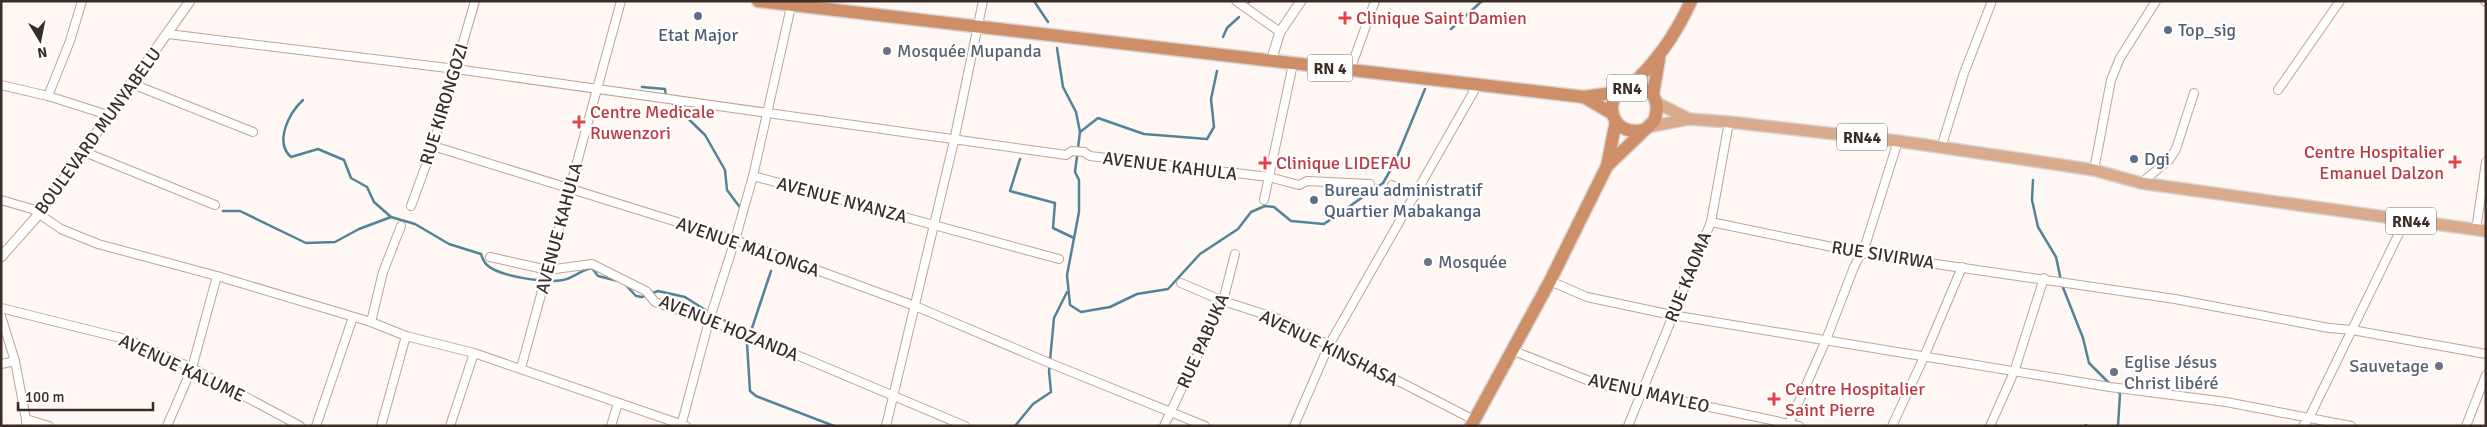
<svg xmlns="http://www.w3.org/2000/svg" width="2487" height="427" viewBox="0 0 2487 427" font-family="Signika,sans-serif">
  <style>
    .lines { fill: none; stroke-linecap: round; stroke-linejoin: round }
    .stream { stroke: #528499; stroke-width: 2.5 }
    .minor-casing { stroke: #c1a394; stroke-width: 10 }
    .tertiary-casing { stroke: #c1a394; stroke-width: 11 }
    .primary-casing { stroke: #d7d5d4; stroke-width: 14 }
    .trunk-casing { stroke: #d7d5d4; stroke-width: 15 }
    .minor { stroke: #fff; stroke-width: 8 }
    .tertiary { stroke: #fff; stroke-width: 9 }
    .primary { stroke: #daaa8d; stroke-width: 11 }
    .trunk { stroke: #ce8e67; stroke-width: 12 }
    .service-dot { fill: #5c6f8a; stroke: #fff; stroke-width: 2 }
    .health-dot { fill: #e0444e; stroke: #fff; stroke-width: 2 }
    .worship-dot { fill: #6b7280; stroke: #fff; stroke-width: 2 }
    .labels { text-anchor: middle; stroke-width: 4.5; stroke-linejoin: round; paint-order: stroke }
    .shield { fill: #fff; stroke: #746c67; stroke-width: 1 }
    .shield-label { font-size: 16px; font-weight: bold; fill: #392d26 }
    .health-label { font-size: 18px; fill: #be3a42; stroke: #fff; text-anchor: start }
    .service-label { font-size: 18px; fill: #4e5e75; stroke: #fff; text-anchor: start }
    .worship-label { font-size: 18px; fill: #5b616d; stroke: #fff; text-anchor: start }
    .street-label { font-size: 18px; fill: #392d26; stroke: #fff }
  </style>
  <rect width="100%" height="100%" fill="#fef7f4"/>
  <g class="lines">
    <g class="stream">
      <path d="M1034,1L1048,22"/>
      <path d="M1249,2L1250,1"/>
      <path d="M1451,29L1482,1"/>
      <path d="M1223,37L1227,28L1239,17"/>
      <path d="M1057,48L1063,87L1076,112L1080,132L1075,172L1079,180V212L1067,275L1070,305L1081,312L1110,307L1137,294L1168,289L1200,254L1238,229L1251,212L1265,206L1274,207L1291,221L1324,224L1383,183L1394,164L1425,89"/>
      <path d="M642,87L665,89L666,97"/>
      <path d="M303,100C289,113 274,142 291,157L318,149L344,160L351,178L367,187L374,202L391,217"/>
      <path d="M670,101L705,135L725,170L727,190L742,210"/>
      <path d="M1080,132L1098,118L1144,134L1207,139L1214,127L1211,99L1217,71"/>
      <path d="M1020,159L1010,191L1055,203L1053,228L1074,238"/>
      <path d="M2033,180L2032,200L2038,227L2056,257L2062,285L2083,338L2089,363L2110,384"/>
      <path d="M223,211H240L306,243L335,242L359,229L391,217L415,224L449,244L481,254C482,257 484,262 487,265C500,277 546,283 563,280C573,278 581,270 592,268L598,276L618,281"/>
      <path d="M625,284L636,296L642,297L658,291L685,297L718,318L751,331"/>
      <path d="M751,331L771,271"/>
      <path d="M749,336L747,343L750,391L756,396L834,426"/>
      <path d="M2116,389L2120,394L2118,426"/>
      <path d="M2086,425L2087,426"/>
      <path d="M1015,426L1033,404L1051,392L1049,371L1054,318L1067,292"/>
    </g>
    <defs>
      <g id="minor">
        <path d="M1236,1L1280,32"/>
        <path d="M2485,1L2486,2"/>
        <path d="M168,34L456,69L1066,155L1072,151L1084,152L1090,156L1269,177L1299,185L1307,181L1370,184"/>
        <path d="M1350,70L1375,1"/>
        <path d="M130,83L253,132"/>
        <path d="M1,85L48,96L108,115"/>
        <path d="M2278,90L2340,1"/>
        <path d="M48,96L70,41L82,1"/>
        <path d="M433,146L735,240L915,306L1047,362L1205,426"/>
        <path d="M1941,148L1964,73L1992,1"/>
        <path d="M82,151L215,205"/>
        <path d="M2094,170L2111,80L2120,58L2156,1"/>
        <path d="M753,176L1059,259"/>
        <path d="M2141,183L2169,160L2176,149L2194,93"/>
        <path d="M1392,185L1415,196"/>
        <path d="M1,200L32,209L61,229L98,244L217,276L371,322L406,336L474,353L686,426"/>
        <path d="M1264,200L1293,64"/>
        <path d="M411,206L433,146L475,1"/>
        <path d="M1711,222L1861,253L2175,299L2329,328L2352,330L2486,354"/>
        <path d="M2476,230L2486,162"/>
        <path d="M490,257L548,270L592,264L646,291L655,302L747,334L965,426"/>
        <path d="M1550,281L1587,297L1672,315L2110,387L2226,402L2351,426"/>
        <path d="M1181,283L1223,301L1276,318L1474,420"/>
        <path d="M1,308L129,340L192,368L300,426"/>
        <path d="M1,316L15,361L26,419V426"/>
        <path d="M371,322L383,272L401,226"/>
        <path d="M1514,351L1592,382L1799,426"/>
        <path d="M1,364L15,361"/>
        <path d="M521,368L621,1"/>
        <path d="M26,419L49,426"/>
        <path d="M167,426L192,368L217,276"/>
        <path d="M316,426L353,317"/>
        <path d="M381,426L406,336"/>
        <path d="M450,426L474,353"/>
        <path d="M611,426L618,403"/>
        <path d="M681,426L709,321L735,240L753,176L792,2"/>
        <path d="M886,426L954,141L983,1"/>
        <path d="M1164,426L1223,301L1235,254"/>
        <path d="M1294,426L1329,345L1478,84"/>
        <path d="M1628,426L1711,222L1729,122"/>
        <path d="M1788,426L1826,340L1854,267L1865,246L1898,141"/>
        <path d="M1892,426L1924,357L1962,267"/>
        <path d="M1990,426L2014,372L2044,278"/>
        <path d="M2303,426L2309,418L2405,221"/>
        <path d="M2466,426L2486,375"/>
      </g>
      <g id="tertiary">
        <path d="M1271,61L1280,32L1301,1"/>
        <path d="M1,257L39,214L190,1"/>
      </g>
      <g id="primary">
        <path d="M1657,103L1689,119"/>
        <path d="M1648,127L1689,119L1729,122L1898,141L2035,161L2094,170L2141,183L2486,231"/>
      </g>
      <g id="trunk">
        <path d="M758,1L1584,97L1619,92"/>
        <path d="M1630,86C1656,63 1676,34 1691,1"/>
        <path d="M1653,94L1659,59"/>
        <path d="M1584,97L1613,114"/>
        <path d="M1607,166L1654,121C1670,80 1610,75 1612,110C1613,116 1614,120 1618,124C1625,131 1634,132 1643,130"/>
        <path d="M1471,426L1550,281L1607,166L1616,121"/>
      </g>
    </defs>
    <use href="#minor" class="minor-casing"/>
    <use href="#tertiary" class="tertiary-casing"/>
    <use href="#primary" class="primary-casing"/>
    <use href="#trunk" class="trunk-casing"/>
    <use href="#minor" class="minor"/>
    <use href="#tertiary" class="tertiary"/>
    <use href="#primary" class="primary"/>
    <use href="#trunk" class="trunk"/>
  </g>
  <g class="service-dot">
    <circle cx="698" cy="16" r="5"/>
    <circle cx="2168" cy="30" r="5"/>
    <circle cx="2134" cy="159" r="5"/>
    <circle cx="1314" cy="200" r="5"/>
  </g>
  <g class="health-dot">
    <path d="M1342.5 10.5h5v5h5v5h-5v5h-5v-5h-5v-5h5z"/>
    <path d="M576.5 114.5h5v5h5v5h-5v5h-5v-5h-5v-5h5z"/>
    <path d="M2452.5 154.5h5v5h5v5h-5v5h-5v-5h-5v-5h5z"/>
    <path d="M1262.5 155.5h5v5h5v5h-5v5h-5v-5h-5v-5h5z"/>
    <path d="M1771.5 391.5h5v5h5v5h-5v5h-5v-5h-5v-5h5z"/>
  </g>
  <g class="worship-dot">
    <circle cx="887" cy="51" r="5"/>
    <circle cx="1428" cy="262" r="5"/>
    <circle cx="2439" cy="366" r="5"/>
    <circle cx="2114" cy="372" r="5"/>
  </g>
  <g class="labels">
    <g class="shield">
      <rect x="1307.5" y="54.5" width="45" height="27" rx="4"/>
      <rect x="1607" y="74.5" width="40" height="27" rx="4"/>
      <rect x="1837" y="123.5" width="50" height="27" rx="4"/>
      <rect x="2386" y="207.5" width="50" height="27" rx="4"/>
    </g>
    <g class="shield-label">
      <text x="1330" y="74">RN 4</text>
      <text x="1627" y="94">RN4</text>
      <text x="1862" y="143">RN44</text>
      <text x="2411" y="227">RN44</text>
    </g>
    <g class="health-label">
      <text x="1356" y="24">Clinique Saint Damien</text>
      <text x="590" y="118">Centre Medicale<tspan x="590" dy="21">Ruwenzori</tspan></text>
      <text x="2444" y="158" text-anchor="end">Centre Hospitalier<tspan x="2444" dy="21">Emanuel Dalzon</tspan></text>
      <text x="1276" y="169">Clinique LIDEFAU</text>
      <text x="1785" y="395">Centre Hospitalier<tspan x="1785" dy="21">Saint Pierre</tspan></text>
    </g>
    <g class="service-label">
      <text x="2178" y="36">Top_sig</text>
      <text x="698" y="41" text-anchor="middle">Etat Major</text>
      <text x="2144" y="165">Dgi</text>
      <text x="1324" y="196">Bureau administratif<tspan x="1324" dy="21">Quartier Mabakanga</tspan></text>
    </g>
    <g class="worship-label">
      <text x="897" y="57">Mosquée Mupanda</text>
      <text x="1438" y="268">Mosquée</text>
      <text x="2124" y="368">Eglise Jésus<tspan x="2124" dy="21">Christ libéré</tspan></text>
      <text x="2429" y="372" text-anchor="end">Sauvetage</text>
    </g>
    <g class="street-label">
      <text transform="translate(444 104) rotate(-73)" y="6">RUE KIRONGOZI</text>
      <text transform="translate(98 131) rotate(-54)" y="6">BOULEVARD MUNYABELU</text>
      <text transform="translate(1170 166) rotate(7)" y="6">AVENUE KAHULA</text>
      <text transform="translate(842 200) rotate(15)" y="6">AVENUE NYANZA</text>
      <text transform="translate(559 228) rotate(-75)" y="6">AVENUE KAHULA</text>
      <text transform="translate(748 247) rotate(19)" y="6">AVENUE MALONGA</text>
      <text transform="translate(1883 255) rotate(9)" y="6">RUE SIVIRWA</text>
      <text transform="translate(1688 277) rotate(-68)" y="6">RUE KAOMA</text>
      <text transform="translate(729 328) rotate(22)" y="6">AVENUE HOZANDA</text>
      <text transform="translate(1203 341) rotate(-66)" y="6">RUE PABUKA</text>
      <text transform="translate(1329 348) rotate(26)" y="6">AVENUE KINSHASA</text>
      <text transform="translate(182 368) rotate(25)" y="6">AVENUE KALUME</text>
      <text transform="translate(1649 393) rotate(13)" y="6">AVENU MAYLEO</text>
    </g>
  </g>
  <rect width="2487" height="427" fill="none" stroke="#392d26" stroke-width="5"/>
  <g transform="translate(40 40) rotate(170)" stroke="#ffffff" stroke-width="4" paint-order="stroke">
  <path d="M0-4L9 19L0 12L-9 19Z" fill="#392d26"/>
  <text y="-8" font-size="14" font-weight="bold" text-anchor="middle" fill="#392d26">N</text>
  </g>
  <path d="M18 402v8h135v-8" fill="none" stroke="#392d26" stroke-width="2.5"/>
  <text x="25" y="402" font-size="15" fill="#392d26" stroke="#ffffff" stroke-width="4" paint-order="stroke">100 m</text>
</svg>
